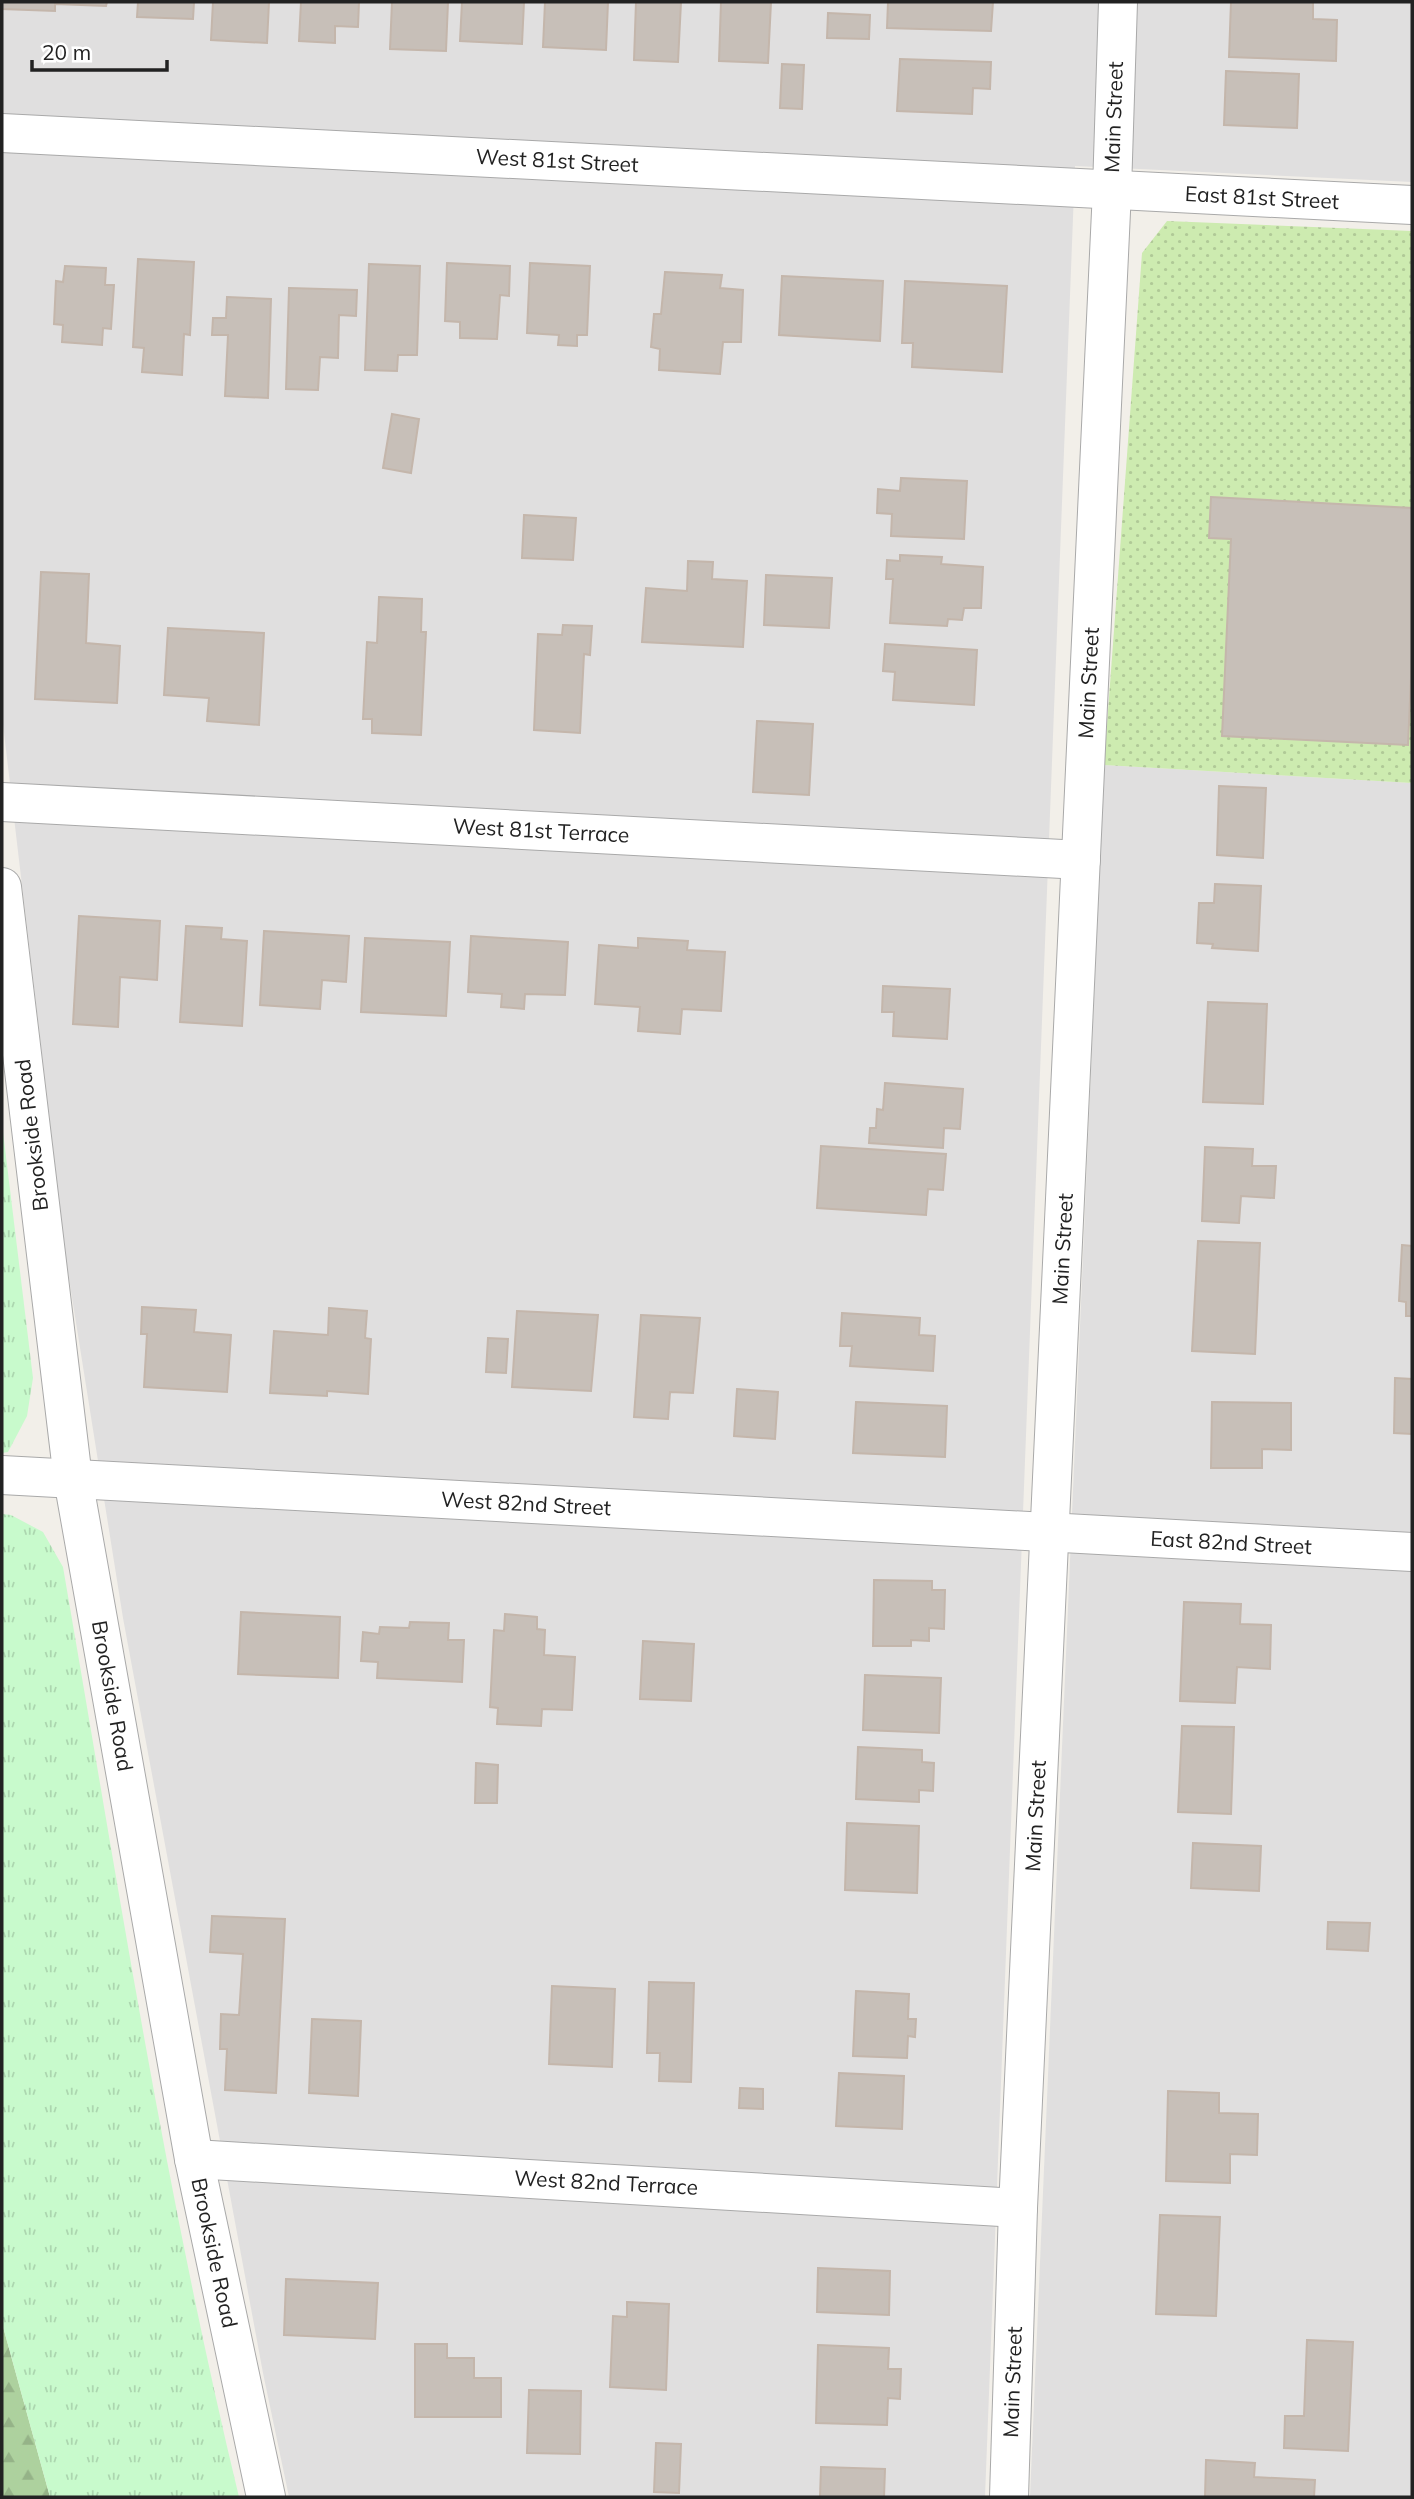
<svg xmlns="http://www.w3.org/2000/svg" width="1414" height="2499" viewBox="0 0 1414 2499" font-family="Mulish,sans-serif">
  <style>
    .residential { fill: #e0dfdf }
    .forest { fill: url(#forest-firs) }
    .park { fill: url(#park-tufts) }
    .garden { fill: url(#garden-dots) }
    .building { fill: #c7bfb8; stroke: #c4b6ab; stroke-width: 2 }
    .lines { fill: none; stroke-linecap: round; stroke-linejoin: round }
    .street-casing { stroke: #a9a9a9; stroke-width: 40 }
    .street { stroke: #fff; stroke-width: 38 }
    .labels { text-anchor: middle; stroke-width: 7; stroke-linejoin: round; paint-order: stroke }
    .street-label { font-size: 21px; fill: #222; stroke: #fff }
  </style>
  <defs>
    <pattern id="forest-firs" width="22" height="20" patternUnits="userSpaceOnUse" patternTransform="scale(1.75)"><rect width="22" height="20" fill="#add19e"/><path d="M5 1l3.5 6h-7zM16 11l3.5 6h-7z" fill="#95b388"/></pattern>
    <pattern id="park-tufts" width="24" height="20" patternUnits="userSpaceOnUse" patternTransform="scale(1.75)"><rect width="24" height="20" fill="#c8facc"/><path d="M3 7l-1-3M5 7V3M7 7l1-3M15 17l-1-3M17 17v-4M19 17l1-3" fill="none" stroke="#acd6af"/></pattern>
    <pattern id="garden-dots" width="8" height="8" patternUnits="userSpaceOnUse" patternTransform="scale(1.75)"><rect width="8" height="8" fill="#cdebb0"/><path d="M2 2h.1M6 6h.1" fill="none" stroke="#b0c997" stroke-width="1.8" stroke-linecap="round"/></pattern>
  </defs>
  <rect width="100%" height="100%" fill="#f2efe9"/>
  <g class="residential">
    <path d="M2,2H1412V182L1075,166L985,2497H289L263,2373L123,1618L67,1266L2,716Z"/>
    <path d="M1104,765L1412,783V2497H1030Z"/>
  </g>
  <path class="forest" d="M2,2323L50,2497H2Z"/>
  <g class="park">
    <path d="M2,1124L33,1378L27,1416L8,1452L2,1453Z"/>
    <path d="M2,1514L11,1515L43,1532L63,1567C117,1878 165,2191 239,2497H50L2,2323Z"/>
  </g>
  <path class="garden" d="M1167,221L1412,231V783L1104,765L1142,253Z"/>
  <g class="building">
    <path d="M2,2H107L106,6L55,4V11L2,9Z"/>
    <path d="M138,2H194L193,19L137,17Z"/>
    <path d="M213,2H269L267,43L211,40Z"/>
    <path d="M301,2H359L358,27L335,26V43L299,41Z"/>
    <path d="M392,2H448L446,51L390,49Z"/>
    <path d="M462,2H524L522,44L460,41Z"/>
    <path d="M545,2H608L606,50L543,47Z"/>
    <path d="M636,2H681L678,62L634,60Z"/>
    <path d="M721,2H771L768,63L719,61Z"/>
    <path d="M888,2H993L991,31L887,28Z"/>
    <path d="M1231,2H1313V19L1337,20L1336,61L1229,57Z"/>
    <path d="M828,13L870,15L869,39L827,38Z"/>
    <path d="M900,59L991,62L990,89L973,88L972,114L897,111Z"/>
    <path d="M782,64L804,65L802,109L780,108Z"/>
    <path d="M1226,71L1299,74L1297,128L1224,125Z"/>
    <path d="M138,259L194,262L190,335L184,334L182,375L142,372L144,348L133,347Z"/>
    <path d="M447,263L510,266L509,296L500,295L497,339L460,338V322L445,321Z"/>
    <path d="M530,263L590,266L587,335H577V346L558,345L559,335L527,333Z"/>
    <path d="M369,264L420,266L417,355H398L397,371L365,370Z"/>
    <path d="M65,266L106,268L105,285H114L111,329L103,328L102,345L62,342L63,325L54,324L56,281L63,282Z"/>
    <path d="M665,272L722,275L720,288L743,290L741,342H723L720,374L659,370L660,349L651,347L654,314H661Z"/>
    <path d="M782,276L883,281L880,341L779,335Z"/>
    <path d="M905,281L1007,286L1002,372L912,367L913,343H902Z"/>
    <path d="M289,288L357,290L356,316L339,315L338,358L320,357L318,390L286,389Z"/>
    <path d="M227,297L271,299L268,398L225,396L228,335H212L213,318H226Z"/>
    <path d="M392,414L419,419L411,473L383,468Z"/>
    <path d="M901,478L967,481L964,539L891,536L892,514L877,513L878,489L900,491Z"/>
    <path d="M1211,497L1412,508V655L1408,745L1222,736L1231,539L1209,538Z"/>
    <path d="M524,515L576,518L573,560L522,558Z"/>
    <path d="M900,555L942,557L941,564L983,567L981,608H964L962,620L948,619L947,626L890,623L893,579H886L887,560L900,561Z"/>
    <path d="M688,561L713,562L712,579L747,581L743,647L642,642L646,588L687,591Z"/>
    <path d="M41,572L89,574L86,643L120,646L117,703L35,699Z"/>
    <path d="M766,575L832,578L829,628L764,625Z"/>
    <path d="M379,597L422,599L421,632H426L421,735L372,733V719H363L367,642L377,643Z"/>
    <path d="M563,625L592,626L590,655L584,654L580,733L534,730L538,634L562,635Z"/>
    <path d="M168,628L264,633L259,725L207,721L209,698L164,695Z"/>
    <path d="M885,644L977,650L974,705L893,700L895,672L883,671Z"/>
    <path d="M757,721L813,724L809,795L753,792Z"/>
    <path d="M1219,786L1266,788L1263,858L1217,855Z"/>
    <path d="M1215,884L1261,886L1258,951L1212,948L1213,944L1197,943L1199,903H1214Z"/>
    <path d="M79,916L160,921L157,980L120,977L118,1027L73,1024Z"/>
    <path d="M186,926L222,928L221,939L247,941L242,1026L180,1022Z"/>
    <path d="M264,931L349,936L346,982L322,980L320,1009L260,1005Z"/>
    <path d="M471,936L568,942L565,995L525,994L524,1009L501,1007L502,994L468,992Z"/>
    <path d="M365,938L450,942L446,1016L361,1012Z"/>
    <path d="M638,938L688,941L687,950L725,952L721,1011L682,1009L680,1034L638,1031L640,1007L595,1004L599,945L638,948Z"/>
    <path d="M883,986L950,989L947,1039L893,1036L894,1012H882Z"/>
    <path d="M1208,1002L1267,1004L1263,1104L1203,1102Z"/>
    <path d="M885,1083L963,1089L960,1129L944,1128L943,1148L869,1143L870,1128H876L877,1109L883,1110Z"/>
    <path d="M821,1146L946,1154L943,1190L928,1189L926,1215L817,1208Z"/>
    <path d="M1205,1147L1253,1149L1252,1166H1276L1274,1198L1241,1196L1239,1223L1202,1221Z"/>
    <path d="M1198,1241L1260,1243L1255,1354L1192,1351Z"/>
    <path d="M1402,1245L1412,1246V1316H1406V1302L1399,1301Z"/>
    <path d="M142,1307L196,1310L194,1332L231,1335L227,1392L144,1387L147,1334H141Z"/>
    <path d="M329,1308L367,1311L365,1338L371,1339L368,1394L327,1391V1396L270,1393L274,1331L328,1335Z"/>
    <path d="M517,1311L598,1315L591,1391L512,1387Z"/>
    <path d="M842,1313L920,1318L919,1335L935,1336L933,1371L850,1366L852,1346H840Z"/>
    <path d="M641,1315L700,1318L693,1393L670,1392L668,1419L634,1417Z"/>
    <path d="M488,1338L508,1339L506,1373L486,1372Z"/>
    <path d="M1395,1378L1412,1379V1434L1394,1433Z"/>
    <path d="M737,1389L778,1392L775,1439L734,1436Z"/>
    <path d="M856,1402L947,1406L945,1457L853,1453Z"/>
    <path d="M1212,1402L1291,1403V1450L1262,1449V1468H1211Z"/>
    <path d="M874,1580L932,1581V1590H945L944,1629L929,1628V1641L911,1640V1646H873Z"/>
    <path d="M1184,1602L1241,1604L1240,1624L1271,1625L1270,1669L1237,1667L1235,1703L1180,1701Z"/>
    <path d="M241,1612L340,1617L338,1678L238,1674Z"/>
    <path d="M505,1614L537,1617V1629L545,1630L544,1655L575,1657L572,1710L542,1709L541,1726L497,1724L498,1708L490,1707L494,1630L504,1631Z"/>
    <path d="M410,1622L449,1623L448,1640H464L462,1682L377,1678L378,1662L361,1661L363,1632L379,1634L380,1627L409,1628Z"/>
    <path d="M643,1641L694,1644L691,1701L640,1699Z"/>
    <path d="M865,1675L941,1678L939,1733L863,1730Z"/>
    <path d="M1182,1726L1234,1727L1231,1814L1178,1812Z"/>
    <path d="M858,1747L922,1750V1762L934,1763L933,1791L919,1790V1802L856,1799Z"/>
    <path d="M476,1763L498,1765L497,1803H475Z"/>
    <path d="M847,1823L919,1826L917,1893L845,1890Z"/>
    <path d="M1193,1843L1261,1846L1259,1891L1191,1888Z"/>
    <path d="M212,1916L285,1919L276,2093L225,2090L227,2049H220L221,2014L239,2015L243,1954L210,1952Z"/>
    <path d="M1328,1922L1370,1923L1368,1951L1327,1949Z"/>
    <path d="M649,1982L694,1983L691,2082L659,2081L660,2053H647Z"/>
    <path d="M552,1986L615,1989L612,2067L549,2064Z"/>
    <path d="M856,1991L909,1994L908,2019H916L915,2037L908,2036L907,2058L853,2056Z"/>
    <path d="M312,2019L361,2021L358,2096L309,2093Z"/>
    <path d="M839,2073L904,2076L902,2129L836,2126Z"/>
    <path d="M740,2088L763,2089V2109L739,2108Z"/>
    <path d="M1168,2091L1219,2093V2113L1258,2114L1257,2155L1230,2154V2183L1166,2181Z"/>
    <path d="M1160,2215L1220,2217L1216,2316L1156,2314Z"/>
    <path d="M818,2268L890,2271L889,2315L817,2312Z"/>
    <path d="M286,2279L378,2283L375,2339L284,2335Z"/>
    <path d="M627,2302L669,2304L666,2390L610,2387L613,2316L627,2317Z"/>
    <path d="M1307,2340L1353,2342L1348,2451L1284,2448L1285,2416H1304Z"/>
    <path d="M415,2344H447V2358H474V2378H501V2417H415Z"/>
    <path d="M818,2345L889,2348L888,2369H901L900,2399L888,2398L887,2425L816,2423Z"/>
    <path d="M529,2390L581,2391L580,2454L527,2453Z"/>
    <path d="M656,2443L681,2444L679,2493L654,2492Z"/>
    <path d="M1206,2460L1255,2463L1254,2477L1315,2480L1314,2497H1205Z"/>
    <path d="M821,2467L885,2469L884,2497H820Z"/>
  </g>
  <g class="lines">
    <defs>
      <g id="street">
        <path d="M2,133L1412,205"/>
        <path d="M2,802L1081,860"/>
        <path d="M2,887L73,1479L194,2159L266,2497"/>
        <path d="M2,1475L1412,1552"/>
        <path d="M194,2159L1018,2208"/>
        <path d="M1009,2497L1018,2208L1112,190L1118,2"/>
      </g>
    </defs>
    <use href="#street" class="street-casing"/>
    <use href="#street" class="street"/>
  </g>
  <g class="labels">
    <g class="street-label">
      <text transform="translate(1114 117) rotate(-88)" y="7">Main Street</text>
      <text transform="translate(557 161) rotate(3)" y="7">West 81st Street</text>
      <text transform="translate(1262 198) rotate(3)" y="7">East 81st Street</text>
      <text transform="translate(1089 683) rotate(-87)" y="7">Main Street</text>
      <text transform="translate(541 831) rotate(3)" y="7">West 81st Terrace</text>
      <text transform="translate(32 1135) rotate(-97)" y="7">Brookside Road</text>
      <text transform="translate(1063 1249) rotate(-87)" y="7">Main Street</text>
      <text transform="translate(526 1504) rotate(3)" y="7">West 82nd Street</text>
      <text transform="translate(1231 1543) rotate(3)" y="7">East 82nd Street</text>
      <text transform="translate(112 1696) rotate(80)" y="7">Brookside Road</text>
      <text transform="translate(1036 1816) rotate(-87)" y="7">Main Street</text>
      <text transform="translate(606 2183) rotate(3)" y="7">West 82nd Terrace</text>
      <text transform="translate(214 2253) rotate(78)" y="7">Brookside Road</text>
      <text transform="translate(1013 2382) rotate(-88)" y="7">Main Street</text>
    </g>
  </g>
  <rect width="1414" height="2499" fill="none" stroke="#222222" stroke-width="7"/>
  <path d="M32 60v10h135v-10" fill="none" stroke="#222222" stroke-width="3.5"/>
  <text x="42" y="60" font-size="21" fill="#222222" stroke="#ffffff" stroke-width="5" paint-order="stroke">20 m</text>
</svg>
